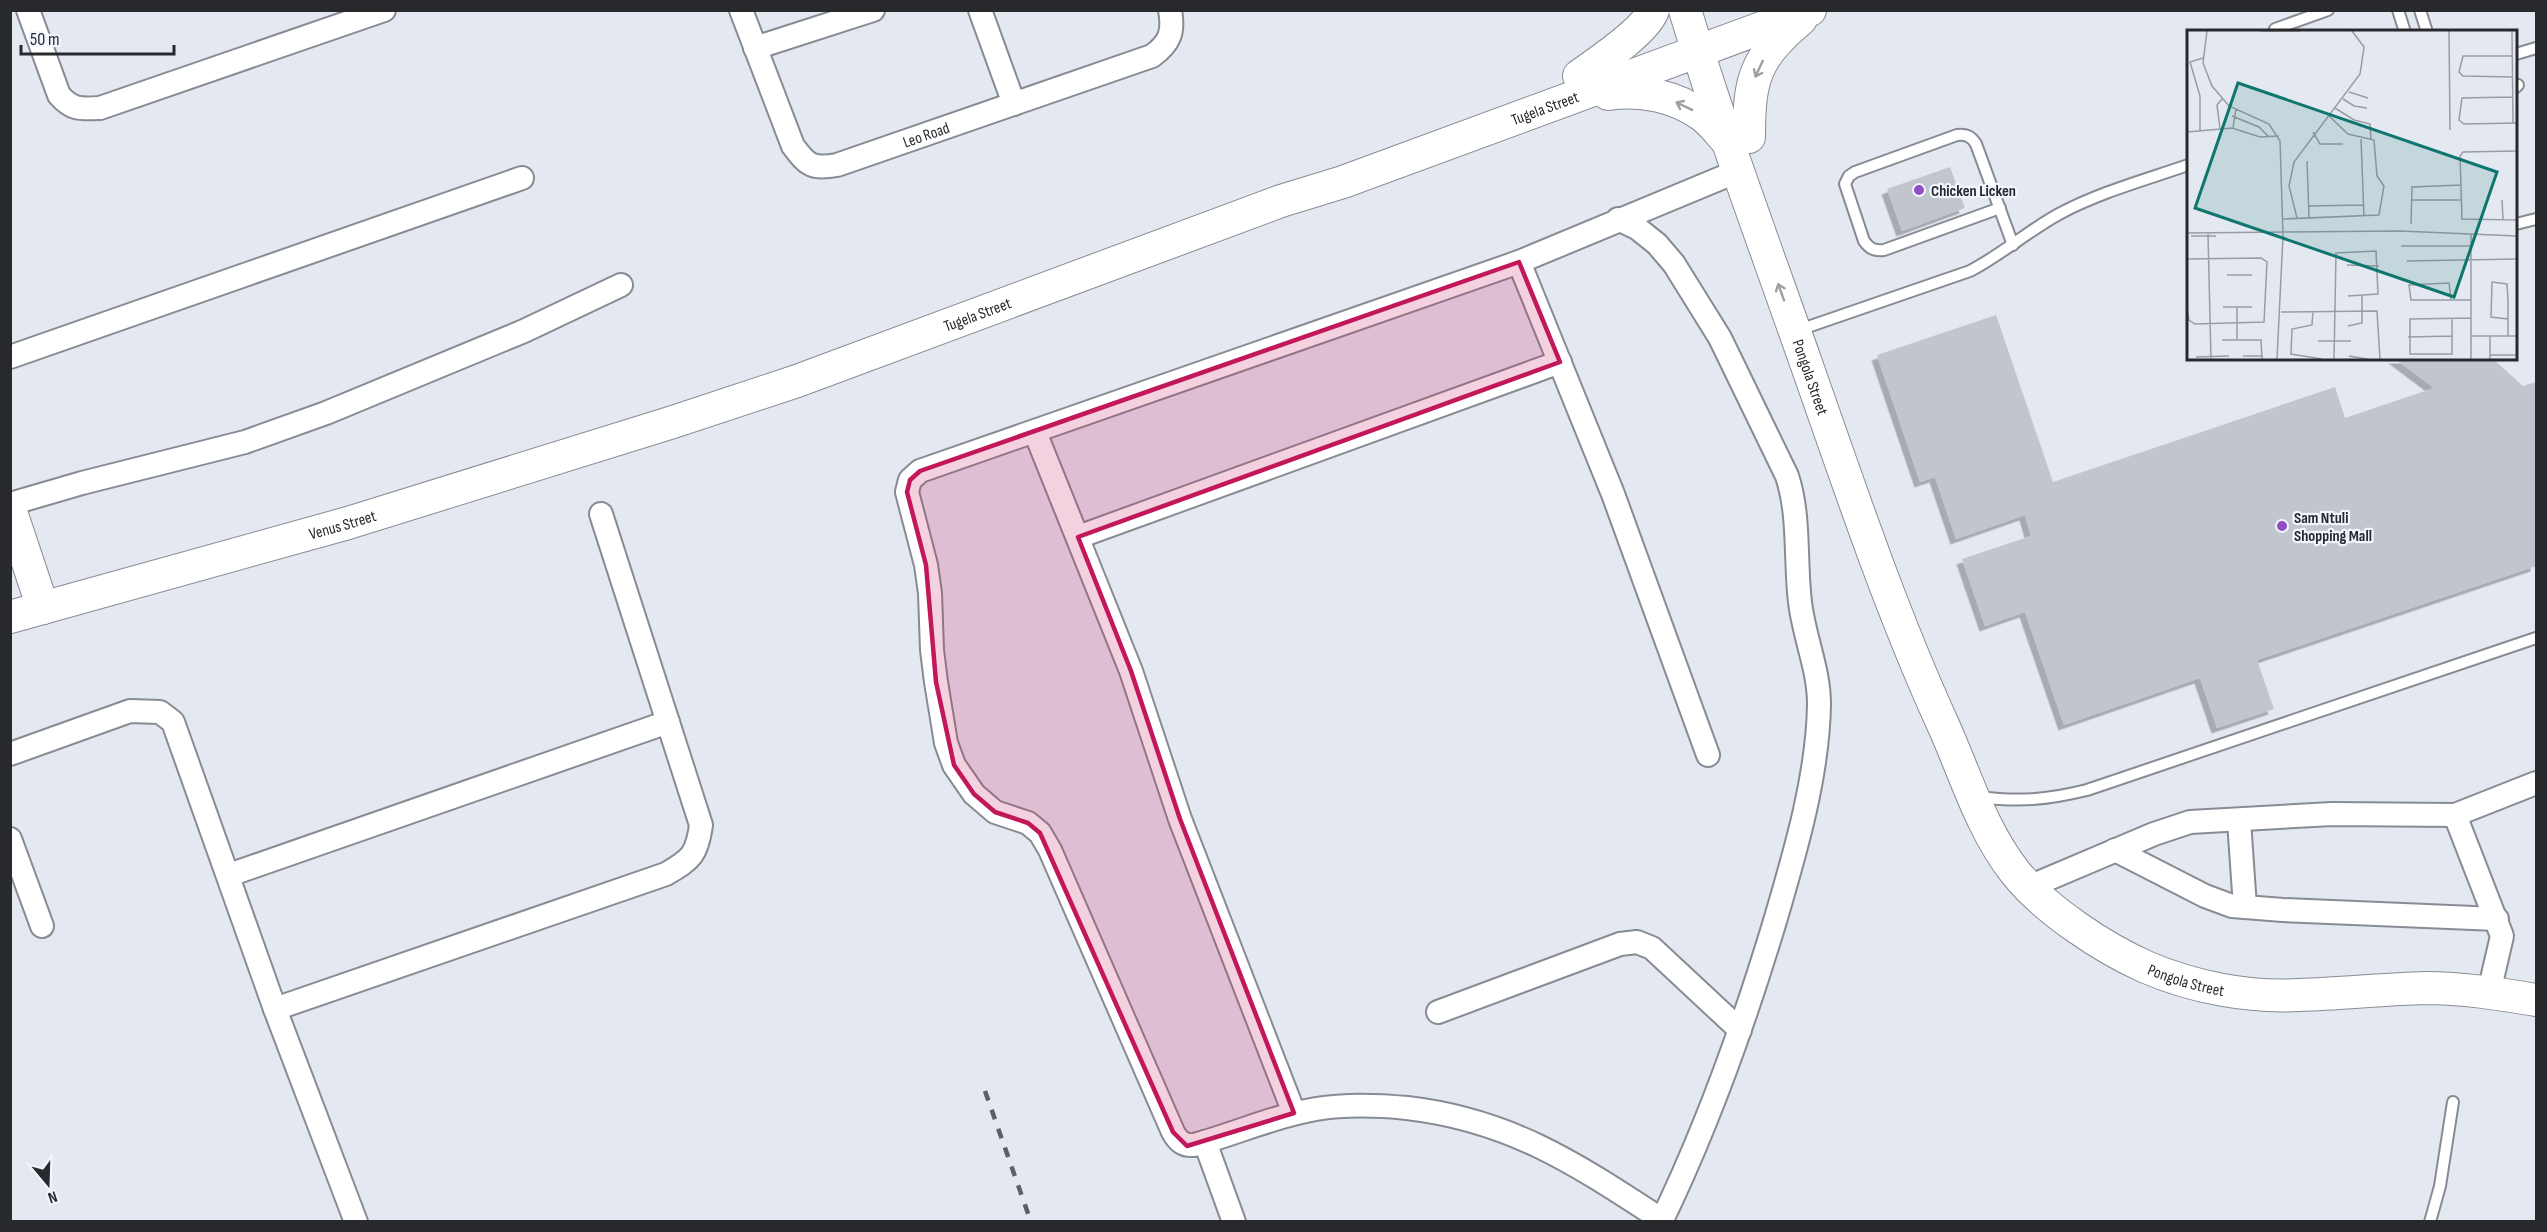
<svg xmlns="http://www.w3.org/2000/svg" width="2547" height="1232" viewBox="0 0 2547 1232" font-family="'Sofia Sans Condensed',sans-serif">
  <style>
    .building { fill: #c1c5cd; filter: url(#shadow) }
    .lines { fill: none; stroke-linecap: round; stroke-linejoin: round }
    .lane-casing { stroke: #878b93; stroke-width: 14 }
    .street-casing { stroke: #878b93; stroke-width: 26 }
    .secondary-casing { stroke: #878b93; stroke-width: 34 }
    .lane { stroke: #fff; stroke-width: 10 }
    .street { stroke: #fff; stroke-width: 22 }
    .secondary { stroke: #fff; stroke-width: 32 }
    .rail { stroke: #5d5f65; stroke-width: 4.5; stroke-dasharray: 10 10; stroke-linecap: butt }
    .oneway { stroke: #9e9fa0 }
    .marked { fill: #c2185b; fill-opacity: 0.2; stroke: #c2185b; stroke-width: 4.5; stroke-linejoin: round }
    .poi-dot { fill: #914fc4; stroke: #f1f5ff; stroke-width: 2 }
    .labels { text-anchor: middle; stroke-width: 4.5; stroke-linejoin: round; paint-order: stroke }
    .street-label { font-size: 16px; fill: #28292d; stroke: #f1f5ff }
    .poi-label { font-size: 16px; font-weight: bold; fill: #28292d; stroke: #f1f5ff; text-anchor: start }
    .inset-road { fill: none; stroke: #999ca3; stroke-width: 1.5 }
    .view { fill: #0f766e; fill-opacity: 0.15; stroke: #0f766e; stroke-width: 3 }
    .inset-edge { fill: none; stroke: #28292d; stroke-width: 3 }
  </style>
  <defs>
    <filter id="shadow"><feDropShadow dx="-5.5" dy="5.5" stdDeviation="0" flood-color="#0004"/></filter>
  </defs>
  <rect width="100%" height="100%" fill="#e4e8f1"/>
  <g class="building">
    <path d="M1950,167L1965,208L1902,231L1887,189Z"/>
    <path d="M1996,315L2053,482L2335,387L2345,418L2434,388L2394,358H2492L2523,386L2536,382V566L2257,660L2274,709L2217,728L2200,678L2064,725L2025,612L1985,626L1962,559L2031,536L2025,515L1956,539L1935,477L1920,482L1877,355Z"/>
  </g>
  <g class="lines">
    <defs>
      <g id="lane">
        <path d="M2398,10L2405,32"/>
        <path d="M2420,10L2427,32"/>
        <path d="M2275,29L2328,10"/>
        <path d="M2516,54L2536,48"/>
        <path d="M2516,87L2518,85"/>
        <path d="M2000,208L1884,250C1874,251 1870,249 1864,241L1845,184L1849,176L1855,172L1957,135C1966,134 1971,136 1976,144L2013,245"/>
        <path d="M2516,224L2536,219"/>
        <path d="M1796,331L1970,271C2001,255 2028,231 2059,214C2100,192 2145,180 2188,165"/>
        <path d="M1978,797C2020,802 2046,800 2087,790L2536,638"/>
        <path d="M2430,1222L2440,1186L2453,1102"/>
      </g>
      <g id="street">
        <path d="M28,10L59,95C72,110 80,109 100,108L384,10"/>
        <path id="s1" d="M741,10L793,146C808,166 812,169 837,165L1152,56C1170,43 1174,32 1170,10"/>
        <path d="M980,10L1014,104"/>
        <path d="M755,48L873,10"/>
        <path d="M1618,219L1637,228L1657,244L1674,264L1720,338L1787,476C1800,515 1795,561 1800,602C1804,637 1819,669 1819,704C1818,776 1795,853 1775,921C1744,1024 1708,1125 1661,1222"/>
        <path d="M1519,262L1613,494L1708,755"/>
        <path d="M10,357L522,178"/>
        <path d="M1035,432L1131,671L1180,819L1294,1113"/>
        <path d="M10,504L82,483L245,442L326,413L524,331L621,285"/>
        <path d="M1078,537L1560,362"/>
        <path d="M10,754L130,711L160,712L173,722L275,1009L356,1222"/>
        <path d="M2455,815L2502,936L2489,992"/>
        <path d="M2239,821L2245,907"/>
        <path d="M10,839L42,926"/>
        <path d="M2115,850L2205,896L2232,906L2283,910L2497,919"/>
        <path d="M229,875L668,722"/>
        <path d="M2029,887L2154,834L2190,822L2332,814L2455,815L2536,783"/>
        <path d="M275,1009L666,874C692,859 697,854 701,825L601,514"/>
        <path d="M1438,1012L1620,944L1637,942L1652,948L1740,1030"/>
        <path d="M1205,1142L1234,1222"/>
        <path d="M1662,1220C1576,1164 1511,1120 1407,1108C1376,1105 1346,1104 1316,1109C1274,1116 1235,1134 1194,1145C1183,1146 1178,1141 1173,1132L1050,850L1040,833L1028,823L995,812L974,794L954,765L946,743L936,682L932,650L930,593L926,565L907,492L910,480L920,471L1519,262L1738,171"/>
      </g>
      <g id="secondary">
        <path id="s2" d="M1685,10C1721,129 1765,246 1806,363C1848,482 1888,603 1940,718C1964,769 1979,826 2015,872C2044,909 2103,948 2146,967C2192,987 2249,998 2299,995C2341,994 2383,989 2426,988C2463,988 2500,994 2536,1000"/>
        <path d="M1579,76C1597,63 1646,31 1653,10"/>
        <path d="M1608,94C1640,89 1676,96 1703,116C1711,122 1719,132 1726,140"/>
        <path d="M1749,137C1749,78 1755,58 1801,19"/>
        <path d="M10,509L43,608"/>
        <path id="s3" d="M10,617L348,523L673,422L797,381L1281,201L1343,182L1810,10"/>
      </g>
    </defs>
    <use href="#lane" class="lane-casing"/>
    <use href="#street" class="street-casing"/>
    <use href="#secondary" class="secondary-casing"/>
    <use href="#lane" class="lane"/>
    <use href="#street" class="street"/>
    <use href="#secondary" class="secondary"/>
    <path class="rail" d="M985,1091L1031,1222"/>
  </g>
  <defs><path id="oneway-shaft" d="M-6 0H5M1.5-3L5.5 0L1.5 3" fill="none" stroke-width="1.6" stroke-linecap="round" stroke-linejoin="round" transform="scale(1.5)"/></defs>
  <g class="oneway">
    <use href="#oneway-shaft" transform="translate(1759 69) rotate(115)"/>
    <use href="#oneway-shaft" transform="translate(1684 106) rotate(-154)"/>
    <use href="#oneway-shaft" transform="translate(1781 292) rotate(-110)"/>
  </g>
  <path class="marked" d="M1519,262L1560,362L1078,537L1131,671L1180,819L1294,1113L1187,1146L1173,1132L1040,833L1028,823L995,812L974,794L954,765L936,682L926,565L907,492L910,480L920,471Z"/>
  <g class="poi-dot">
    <circle cx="1919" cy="190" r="6"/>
    <circle cx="2282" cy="526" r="6"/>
  </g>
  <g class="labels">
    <g class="street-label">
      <text dy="6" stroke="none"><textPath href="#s3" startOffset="1618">Tugela Street</textPath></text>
      <text dy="6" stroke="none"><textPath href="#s1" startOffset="292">Leo Road</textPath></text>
      <text dy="6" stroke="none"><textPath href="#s3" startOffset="1014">Tugela Street</textPath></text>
      <text dy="6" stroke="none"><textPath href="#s2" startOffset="388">Pongola Street</textPath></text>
      <text dy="6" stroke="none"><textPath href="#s3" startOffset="345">Venus Street</textPath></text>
      <text dy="6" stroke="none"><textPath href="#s2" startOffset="1130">Pongola Street</textPath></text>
    </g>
    <g class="poi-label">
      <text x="1931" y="196">Chicken Licken</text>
      <text x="2294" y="523">Sam Ntuli<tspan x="2294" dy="18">Shopping Mall</tspan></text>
    </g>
  </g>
  <g transform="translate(2187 30)">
    <rect width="330" height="330" fill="#e4e8f1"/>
    <path class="inset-road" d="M20,1L16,33L25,56L42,76L82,94L93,111L96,206L90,329M74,1H113M262,1L263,100M325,1L326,93M325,26H276L272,42L276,46L326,47M162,62L181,68M325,67L275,68L272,90L277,94L330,93M156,69L167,76L180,78M148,78L167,90L183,94L184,109M45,86L72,97L82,107M46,98L49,79M33,99L30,75L35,69M0,102L45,98L73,107L92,106M13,102V66L3,32L16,28M126,102L133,114H156M174,109L177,187M330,121L276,122L273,126L275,189L330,190M120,131L122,187M224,170H274M315,170L316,190M121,176L176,175M110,188L102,156L107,132L173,44L177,17L165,1M96,189L192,185L197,156L190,146L187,110L161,104L141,85M224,194L225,157L274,155M0,203L213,201L330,206M21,204L24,329M284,204V329M4,206H29M214,216H283M0,229L74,228L80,232L77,292L8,294L2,290L0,279M220,231L330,229M160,235L192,236M40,245H65M264,270L262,253L222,255L224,270H284M36,277H65M126,281L125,295L105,299L104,324L135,329M94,282L190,281L193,329M265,289V324H223V289L284,288M321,289L304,287L305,252L320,254L321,271V306M161,296L175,293V266M284,306H330M303,306V329M221,307L265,306M35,310H74L75,329M50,310V277M131,311H164M303,325H330M56,326H76M162,326L180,329M9,327L42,326M147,329L149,223L189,221L191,264L161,266"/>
    <path class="view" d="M51,53L310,142L267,267L8,178Z"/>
    <rect width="330" height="330" class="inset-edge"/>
  </g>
  <rect width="2547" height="1232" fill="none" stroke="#28292d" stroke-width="24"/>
  <g transform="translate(48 1184) rotate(161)" stroke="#f1f5ff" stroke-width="4.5" paint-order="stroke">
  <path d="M0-4.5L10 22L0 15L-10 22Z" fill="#28292d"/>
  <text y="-9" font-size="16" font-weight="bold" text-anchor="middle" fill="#28292d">N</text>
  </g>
  <path d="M21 45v9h153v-9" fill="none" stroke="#28292d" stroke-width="3"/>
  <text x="30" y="45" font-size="18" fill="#28292d" stroke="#f1f5ff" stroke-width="4.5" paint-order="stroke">50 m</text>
</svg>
